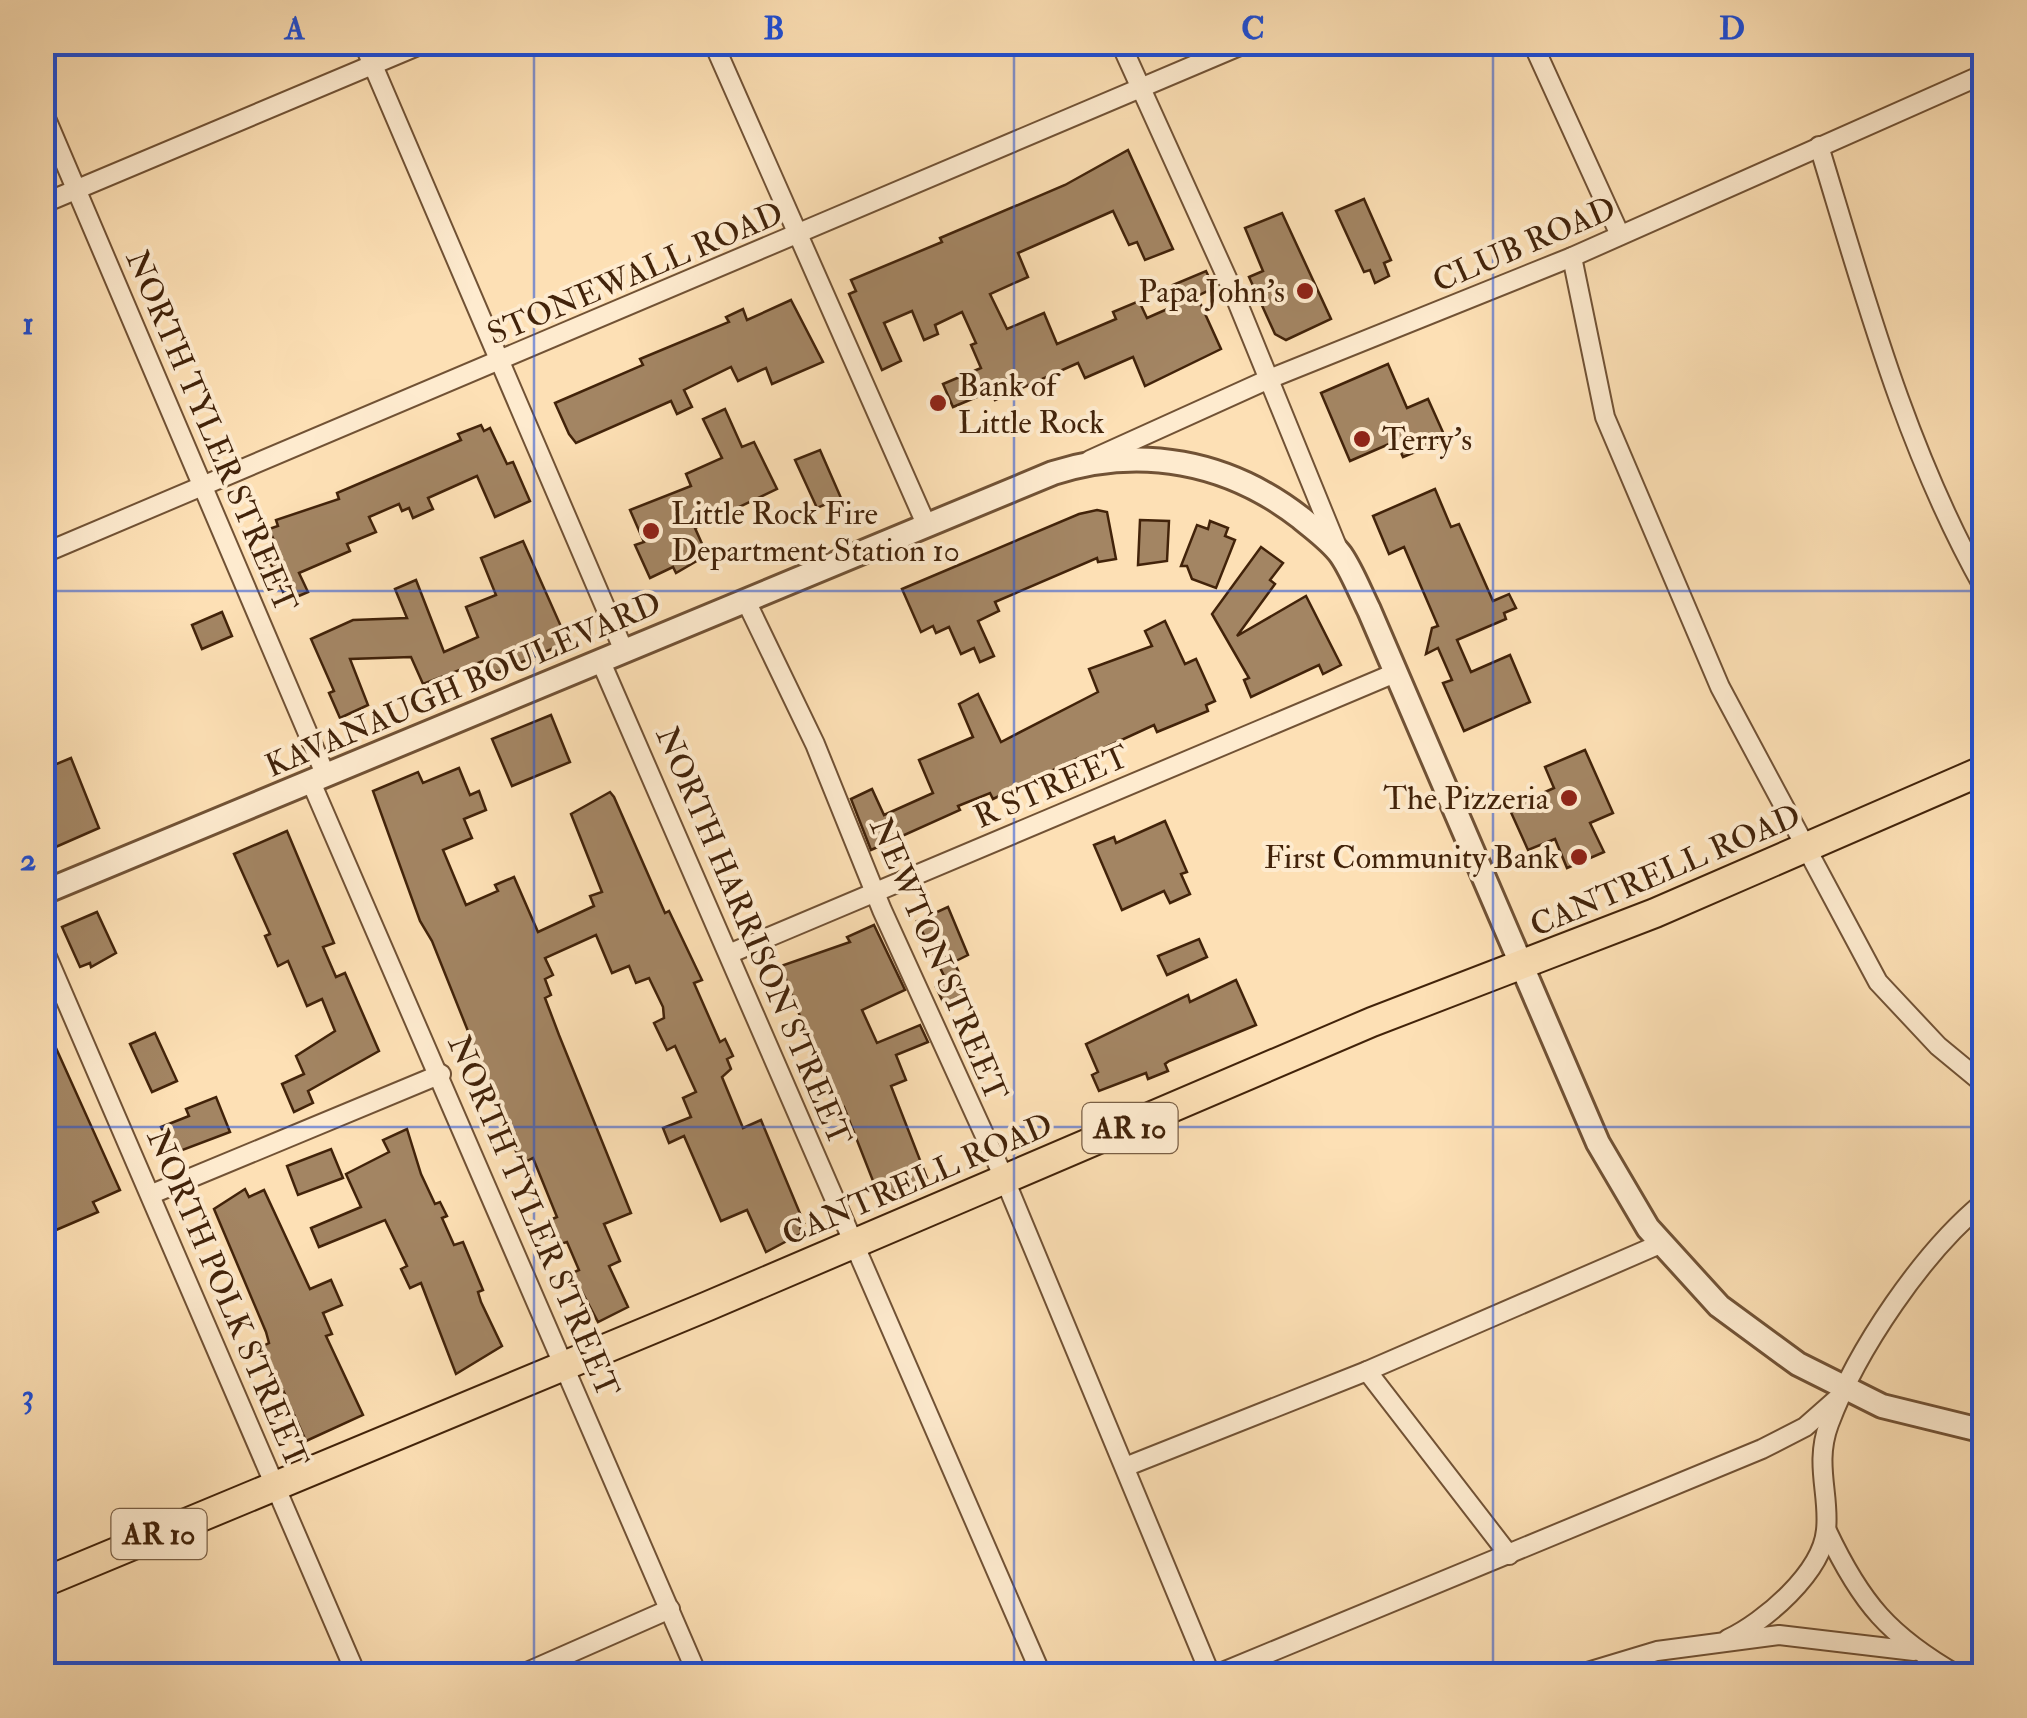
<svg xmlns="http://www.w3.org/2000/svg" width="2027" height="1718" viewBox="0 0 2027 1718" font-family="'IM FELL Double Pica',serif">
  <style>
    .building { fill: #a38563; stroke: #42230a; stroke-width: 2.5 }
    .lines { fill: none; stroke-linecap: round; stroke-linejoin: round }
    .minor-casing { stroke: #715235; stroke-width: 22 }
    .tertiary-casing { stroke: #715235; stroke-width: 28 }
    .primary-casing { stroke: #42230a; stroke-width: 32 }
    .minor { stroke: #feebcf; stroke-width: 18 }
    .tertiary { stroke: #feebcf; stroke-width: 22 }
    .primary { stroke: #fde0b5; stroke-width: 28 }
    .grid { fill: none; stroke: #1d4ed8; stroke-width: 2.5; stroke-opacity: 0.55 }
    .poi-dot { fill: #8f2418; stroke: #feebcf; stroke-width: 4 }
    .labels { text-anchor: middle; stroke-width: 8; stroke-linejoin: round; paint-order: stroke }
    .shield { fill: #feebcf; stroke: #7a5f45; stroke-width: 2.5 }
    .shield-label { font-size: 30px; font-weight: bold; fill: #42230a }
    .street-label { font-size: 32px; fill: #42230a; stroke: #feebcf }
    .poi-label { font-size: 32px; fill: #42230a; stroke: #feebcf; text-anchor: end }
    .neatline { fill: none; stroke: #1d4ed8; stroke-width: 4 }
    .grid-label { font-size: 32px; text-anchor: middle; font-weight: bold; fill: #1d4ed8 }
  </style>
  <rect width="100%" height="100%" fill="#fde0b5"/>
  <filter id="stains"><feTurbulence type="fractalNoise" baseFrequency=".002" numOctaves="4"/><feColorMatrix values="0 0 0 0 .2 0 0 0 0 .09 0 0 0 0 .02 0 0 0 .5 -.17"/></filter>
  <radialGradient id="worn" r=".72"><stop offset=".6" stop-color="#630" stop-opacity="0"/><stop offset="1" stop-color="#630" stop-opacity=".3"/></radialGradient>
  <g class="building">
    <path d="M1128,150L1173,249L1145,260L1137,242L1129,245L1113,211L1018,253L1028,277L990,294L1007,329L1044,313L1057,344L1116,319L1113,312L1139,301L1147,318L1181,303L1173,285L1206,271L1214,288L1197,296L1221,349L1145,386L1133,357L1085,378L1078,363L995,400L991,391L953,407L943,384L981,368L971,345L976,343L962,312L935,325L938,334L924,340L912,311L884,323L901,361L882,370L849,294L856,291L851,280L942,242L940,238L1065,185Z"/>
    <path d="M1364,199L1391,260L1384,263L1389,276L1375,283L1370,270L1364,272L1336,211Z"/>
    <path d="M1282,213L1331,319L1286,340L1275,334L1249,277L1263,271L1245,228Z"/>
    <path d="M791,300L823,362L772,384L766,368L738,381L731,367L684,390L692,407L677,414L671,401L576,443L569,434L555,403L643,365L640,359L729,322L726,317L743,309L747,320Z"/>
    <path d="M1388,364L1407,408L1428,399L1446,439L1403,457L1396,441L1350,461L1321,393Z"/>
    <path d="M725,409L742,447L754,442L777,489L695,528L707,555L676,573L673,567L650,578L635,545L644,542L630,510L691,486L686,474L722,458L703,419Z"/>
    <path d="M481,425L484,431L490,428L507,464L513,462L530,501L495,517L477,476L428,498L433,509L413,518L409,508L402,511L399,504L369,517L376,532L347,544L350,551L299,573L308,592L287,601L270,562L279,552L269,529L278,526L276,520L339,499L337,493L461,440L458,434Z"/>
    <path d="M820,450L841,498L817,508L795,460Z"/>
    <path d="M1435,489L1451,527L1459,524L1493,601L1509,594L1516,608L1504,613L1506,619L1457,640L1471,672L1510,655L1530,702L1464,731L1443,683L1452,680L1438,648L1426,654L1432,628L1438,626L1404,547L1389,554L1373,516Z"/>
    <path d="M1097,510L1107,512L1116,559L1098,562L1097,558L995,602L999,611L978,621L994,656L980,662L974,648L961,654L949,627L936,633L933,626L921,632L902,589L1079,514Z"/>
    <path d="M1140,520L1169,521L1167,561L1138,565Z"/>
    <path d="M1210,521L1228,528L1225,536L1235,540L1216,588L1192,579L1187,566H1181L1197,525L1208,529Z"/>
    <path d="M523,541L563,631L556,634L561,645L499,672L489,673L483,661L423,684L411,657L350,659L368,705L340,718L329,693L334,691L311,639L353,620L407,618L395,589L416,580L444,652L478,637L466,607L496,595L481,558Z"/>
    <path d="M1261,547L1283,563L1270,580L1275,584L1237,636L1306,596L1341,665L1323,674L1319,665L1251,697L1244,680L1249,678L1212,614Z"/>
    <path d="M222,612L232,636L202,649L192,625Z"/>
    <path d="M1165,621L1185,664L1196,659L1215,701L1206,705L1208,711L1157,732L1154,725L1093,753L1096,758L1080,765L1078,758L993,799L990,793L958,806L960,810L871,850L851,799L872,789L884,815L933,793L919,760L973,737L959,704L978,694L1001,742L1098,692L1089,669L1152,646L1145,631Z"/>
    <path d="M551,715L570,762L512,786L492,739Z"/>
    <path d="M1585,750L1613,813L1590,823L1604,852L1567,868L1555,839L1528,850L1509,808L1554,788L1545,767Z"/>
    <path d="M71,758L99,828L42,853V770Z"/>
    <path d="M459,768L470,795L479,791L486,810L464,819L472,838L443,850L466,905L498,891L495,885L514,877L538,932L594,906L590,896L602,892L571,814L610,792L614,797L665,913L669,911L702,980L694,983L720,1042L725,1039L733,1056L727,1059L731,1069L722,1077L743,1128L761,1120L804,1223L799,1225L802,1233L766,1252L747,1210L721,1221L684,1136L669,1143L663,1128L691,1117L683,1098L696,1092L675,1046L667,1050L654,1023L664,1018L663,1007L649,978L636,983L629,966L612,973L596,935L545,958L553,975L545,979L551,995L545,998L559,1035L631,1213L604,1224L620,1261L609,1266L628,1307L598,1322L572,1273L579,1270L567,1242L560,1244L550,1220L557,1217L533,1158L521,1164L432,941L420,921L373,791L418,772L423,783Z"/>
    <path d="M1165,821L1187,872L1181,874L1190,894L1170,903L1164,891L1122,910L1094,845L1114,837L1116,843Z"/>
    <path d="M287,831L334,943L323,947L336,977L345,973L379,1051L308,1091L313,1103L294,1112L282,1084L304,1074L296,1056L335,1031L322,999L307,1006L288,961L278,966L265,936L270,934L234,854Z"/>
    <path d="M948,907L968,955L954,962L968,992L944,1004L936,987L947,982L917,921Z"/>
    <path d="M97,912L116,953L91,967L90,963L80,967L62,927Z"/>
    <path d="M874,925L905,990L862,1010L877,1043L920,1025L928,1042L896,1055L906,1080L891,1086L927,1178L888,1195L883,1183L875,1186L844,1107L839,1110L822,1074L781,966L850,942L847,937Z"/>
    <path d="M1199,939L1207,957L1167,975L1158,956Z"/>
    <path d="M1236,980L1256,1025L1169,1061L1165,1064L1168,1071L1148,1079L1146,1073L1099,1091L1092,1075L1098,1072L1086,1044L1188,995L1190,1002Z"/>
    <path d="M42,1017L120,1190L93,1202L98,1212L42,1236Z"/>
    <path d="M155,1033L177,1081L152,1092L130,1044Z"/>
    <path d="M216,1097L230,1132L172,1154L161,1127L189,1116L186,1109Z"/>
    <path d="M407,1129L421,1174L435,1204L440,1202L447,1216L442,1218L454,1245L463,1242L483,1290L478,1292L481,1302L502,1346L456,1374L421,1283L410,1288L401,1269L407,1266L385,1220L319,1247L311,1228L361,1207L346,1174L389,1152L383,1140Z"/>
    <path d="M331,1149L343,1178L298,1195L287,1166Z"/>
    <path d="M245,1189L249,1197L264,1190L310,1289L331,1280L342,1305L323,1313L332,1334L326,1336L363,1415L306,1441L263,1346L269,1343L266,1332L214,1209Z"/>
  </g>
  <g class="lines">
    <defs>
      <g id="minor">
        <path d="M363,42L624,651"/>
        <path d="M713,42L926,524"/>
        <path d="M1120,42L1232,289L1338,549"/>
        <path d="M1532,42L1620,235"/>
        <path d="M42,109L326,776"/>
        <path d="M1819,146C1865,297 1906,450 1984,588"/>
        <path d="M42,204L427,42"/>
        <path d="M1572,257L1605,417L1720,687L1878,982L1938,1046L1984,1084"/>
        <path d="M1090,460L1269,379L1572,257L1984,74"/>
        <path d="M42,554L1249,42"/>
        <path d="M746,601L815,744L882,910L1005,1180L1211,1676"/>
        <path d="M601,662L1042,1676"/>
        <path d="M311,782L698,1676"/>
        <path d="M42,945L357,1676"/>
        <path d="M731,953L1395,673"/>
        <path d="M152,1194L441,1074"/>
        <path d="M1367,1371L1509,1555"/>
        <path d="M1125,1467L1367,1371L1660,1244"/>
        <path d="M1827,1531C1861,1603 1889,1636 1959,1676"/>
        <path d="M1728,1639C1764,1622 1822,1573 1826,1530C1830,1495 1814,1464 1829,1424C1857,1349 1923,1252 1984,1202"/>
        <path d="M518,1676L670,1609"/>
        <path d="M1213,1676L1762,1449L1805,1427L1847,1390"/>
        <path d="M1574,1676L1657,1651L1779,1635L1914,1651"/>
      </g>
      <path id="tertiary" d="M42,893L1053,473C1140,445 1228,461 1301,518C1314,529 1331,541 1341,555C1352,571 1360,592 1369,610L1598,1143L1648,1228L1719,1306L1798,1364L1882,1406L1984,1431"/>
      <path id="primary" d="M42,1583L708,1306L1372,1022L1655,913L1984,770"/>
    </defs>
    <use href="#minor" class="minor-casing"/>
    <use href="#tertiary" class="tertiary-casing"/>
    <use href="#primary" class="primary-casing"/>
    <use href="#minor" class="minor"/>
    <use href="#tertiary" class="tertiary"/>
    <use href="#primary" class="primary"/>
  </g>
  <path class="grid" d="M534,42V1676M1014,42V1676M1493,42V1676M42,591H1984M42,1127H1984"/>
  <g class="poi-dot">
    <circle cx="1305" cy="291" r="10"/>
    <circle cx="938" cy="403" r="10"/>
    <circle cx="1362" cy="439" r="10"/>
    <circle cx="651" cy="531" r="10"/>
    <circle cx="1569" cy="798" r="10"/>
    <circle cx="1579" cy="857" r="10"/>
  </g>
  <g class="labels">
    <g class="shield">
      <rect x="1082.5" y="1103" width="95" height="50" rx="8"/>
      <rect x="111.5" y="1509" width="95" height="50" rx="8"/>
    </g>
    <g class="shield-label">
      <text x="1130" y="1138">AR 10</text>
      <text x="159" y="1544">AR 10</text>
    </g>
    <g class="street-label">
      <text transform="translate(1524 244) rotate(-23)" y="11">CLUB ROAD</text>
      <text transform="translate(635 273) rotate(-23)" y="11">STONEWALL ROAD</text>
      <text transform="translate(212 431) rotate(67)" y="11">NORTH TYLER STREET</text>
      <text transform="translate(463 684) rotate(-23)" y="11">KAVANAUGH BOULEVARD</text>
      <text transform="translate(1051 786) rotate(-23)" y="11">R STREET</text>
      <text transform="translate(1665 870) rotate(-23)" y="11">CANTRELL ROAD</text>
      <text transform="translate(754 936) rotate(67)" y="11">NORTH HARRISON STREET</text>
      <text transform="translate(939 959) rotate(67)" y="11">NEWTON STREET</text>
      <text transform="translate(917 1179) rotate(-23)" y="11">CANTRELL ROAD</text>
      <text transform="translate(534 1216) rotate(67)" y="11">NORTH TYLER STREET</text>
      <text transform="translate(228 1298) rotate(67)" y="11">NORTH POLK STREET</text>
    </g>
    <g class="poi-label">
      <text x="1285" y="302">Papa John's</text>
      <text x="958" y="396" text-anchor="start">Bank of<tspan x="958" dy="37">Little Rock</tspan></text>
      <text x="1382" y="450" text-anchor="start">Terry's</text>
      <text x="671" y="524" text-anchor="start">Little Rock Fire<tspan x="671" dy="37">Department Station 10</tspan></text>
      <text x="1549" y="809">The Pizzeria</text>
      <text x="1559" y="868">First Community Bank</text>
    </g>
  </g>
  <rect width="2027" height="1718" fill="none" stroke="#fde0b5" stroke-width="110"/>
  <rect x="55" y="55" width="1917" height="1608" class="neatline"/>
  <g class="grid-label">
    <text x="295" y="39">A</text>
    <text x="774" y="39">B</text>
    <text x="1253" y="39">C</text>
    <text x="1732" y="39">D</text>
    <text x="28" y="334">1</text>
    <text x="28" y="870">2</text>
    <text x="28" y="1406">3</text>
  </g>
  <rect width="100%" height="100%" filter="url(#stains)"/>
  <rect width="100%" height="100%" fill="url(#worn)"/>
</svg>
